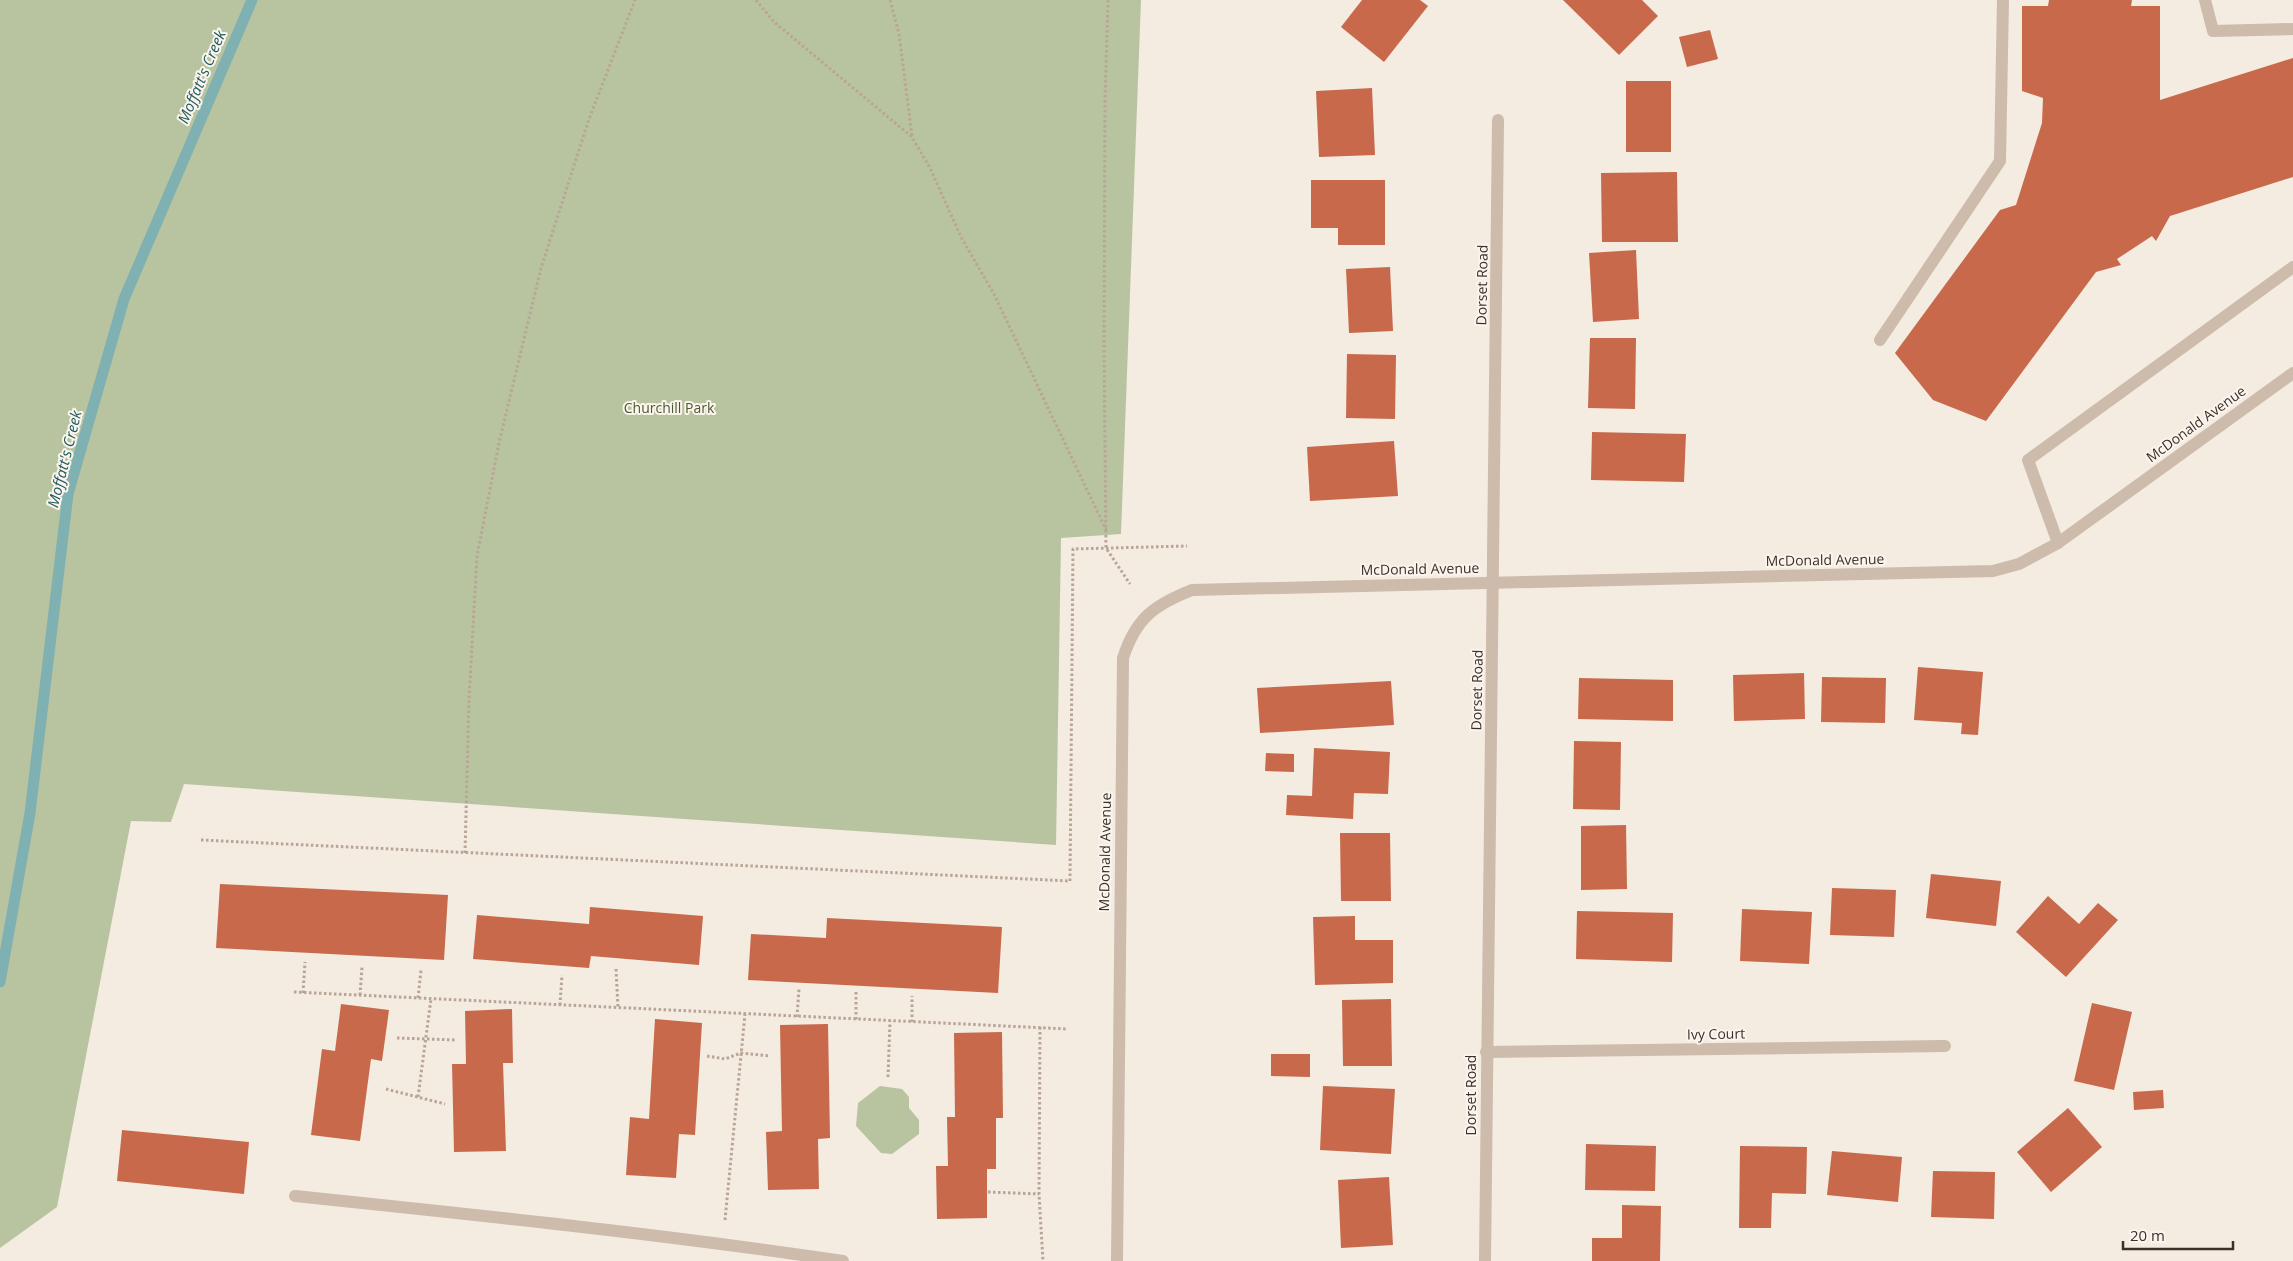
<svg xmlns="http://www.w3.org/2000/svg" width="2293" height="1261" viewBox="0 0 2293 1261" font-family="'Open Sans',sans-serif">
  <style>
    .green { fill: #b8c4a0 }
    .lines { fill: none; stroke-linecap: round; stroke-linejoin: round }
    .stream { stroke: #7fb0b2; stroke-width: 11 }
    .building { fill: #c8694b }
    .path { stroke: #b9a596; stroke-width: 3; stroke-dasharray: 2.5 2.5; stroke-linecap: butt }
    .service { stroke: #cdbbac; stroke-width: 12 }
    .minor { stroke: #cdbbac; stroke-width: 12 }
    .labels { text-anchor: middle; stroke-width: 4; stroke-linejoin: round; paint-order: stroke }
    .street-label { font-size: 14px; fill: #3b302b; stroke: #fbf5ee }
    .park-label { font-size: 14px; fill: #4a5a2e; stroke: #fbf5ee }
    .water-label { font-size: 15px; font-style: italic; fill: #1f5a5e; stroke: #fbf5ee }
  </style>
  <rect width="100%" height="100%" fill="#f4ebe1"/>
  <g class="green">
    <path d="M0,0H1141L1121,534L1061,538L1056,845L184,784L171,822L131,821L57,1207L0,1248Z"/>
    <path d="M880,1086L902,1089L909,1097V1108L919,1120V1134L892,1154L881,1153L856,1126L858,1103Z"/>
  </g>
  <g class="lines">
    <path class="stream" d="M0,982L30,813L68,494L124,299L252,0"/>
  </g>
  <g class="building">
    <path d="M1362,0H1420L1428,6L1384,62L1341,27Z"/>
    <path d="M1563,0H1642L1658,16L1619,55Z"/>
    <path d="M2049,0H2132L2131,6H2160V100L2293,58V177L2170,216L2156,241L2152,236L2117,259L2121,265L2096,272L1986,421L1933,400L1895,353L2000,210L2016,205L2042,123L2043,98L2022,91V6H2048Z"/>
    <path d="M1710,30L1718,59L1687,67L1679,37Z"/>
    <rect x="1626" y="81" width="45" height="71"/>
    <path d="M1372,88L1375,155L1319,157L1316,91Z"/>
    <path d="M1677,172L1678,242H1602L1601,173Z"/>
    <path d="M1311,180H1385V245H1338V228H1311Z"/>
    <path d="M1636,250L1639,319L1593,322L1589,253Z"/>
    <path d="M1390,267L1393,331L1349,333L1346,269Z"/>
    <path d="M1590,338H1636L1635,409L1588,408Z"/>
    <path d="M1347,354L1396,355L1395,419L1346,418Z"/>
    <path d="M1592,432L1686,434L1684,482L1591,480Z"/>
    <path d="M1394,441L1398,496L1310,501L1307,447Z"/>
    <path d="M1918,667L1983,672L1978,735L1961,734L1962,723L1914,720Z"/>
    <path d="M1804,673L1805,719L1734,721L1733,675Z"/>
    <path d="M1822,677L1886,678L1885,723L1821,722Z"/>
    <path d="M1579,678L1673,680V721L1578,719Z"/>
    <path d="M1391,681L1394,725L1260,733L1257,688Z"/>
    <path d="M1574,741L1621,742L1620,810L1573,809Z"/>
    <path d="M1314,748L1390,752L1388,794L1354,793L1353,819L1286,815L1287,795L1312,796Z"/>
    <path d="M1266,753L1294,754V772L1265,771Z"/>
    <path d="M1626,825L1627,889L1581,890V826Z"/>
    <path d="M1340,833H1390L1391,901H1341Z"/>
    <path d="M1931,874L2001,881L1996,926L1926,918Z"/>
    <path d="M220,884L448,895L444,960L216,948Z"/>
    <path d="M1832,888L1896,890L1894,937L1830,935Z"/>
    <path d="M2048,896L2079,924L2098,903L2118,920L2066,977L2016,932Z"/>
    <path d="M590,907L703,916L699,965L591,956L589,968L473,959L477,915L589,924Z"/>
    <path d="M1742,909L1812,912L1809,964L1740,961Z"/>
    <path d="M1577,911L1673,913L1672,962L1576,959Z"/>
    <path d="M1355,916V940H1393V983L1315,985L1313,917Z"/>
    <path d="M827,918L1002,927L998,993L748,980L751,934L826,938Z"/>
    <path d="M1391,999L1392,1066H1343L1342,1000Z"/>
    <path d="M2092,1003L2132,1012L2114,1090L2074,1081Z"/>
    <path d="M341,1004L389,1010L382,1061L371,1059L360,1141L311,1135L322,1049L335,1051Z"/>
    <path d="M512,1009L513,1063H503L506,1151L454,1152L452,1064H466L465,1011Z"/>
    <path d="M655,1019L702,1023L695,1135L679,1134L676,1178L626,1175L630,1117L649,1119Z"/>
    <path d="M828,1024L830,1138L818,1139L819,1189L768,1190L766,1132L782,1131L780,1025Z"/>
    <path d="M1002,1032L1003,1118H996V1169H987V1218L937,1219L936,1166H948L947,1117H955L954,1033Z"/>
    <path d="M1271,1054H1310V1077L1271,1076Z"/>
    <path d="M1323,1086L1395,1089L1391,1154L1320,1150Z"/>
    <path d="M2163,1090L2164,1108L2134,1110L2133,1092Z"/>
    <path d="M2068,1108L2102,1147L2051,1192L2017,1152Z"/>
    <path d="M122,1130L249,1142L244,1194L117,1181Z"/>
    <path d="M1586,1144L1656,1146L1655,1191L1585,1190Z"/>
    <path d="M1740,1146L1807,1147L1806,1194L1772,1193L1771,1228H1739Z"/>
    <path d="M1832,1151L1902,1157L1898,1202L1827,1195Z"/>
    <path d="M1933,1171L1995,1172L1994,1219L1931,1217Z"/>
    <path d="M1389,1177L1393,1245L1341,1248L1338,1180Z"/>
    <path d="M1622,1205L1661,1206L1660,1261H1592V1238H1622Z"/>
  </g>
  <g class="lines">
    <g class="path">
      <path d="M756,0L774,22L912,137L930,168L961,237L994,294L1107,532"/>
      <path d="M890,0L899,34L912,136"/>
      <path d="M1108,0L1105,100L1104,345L1106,548L1130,584"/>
      <path d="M201,840L1070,881L1073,549L1187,546"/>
      <path d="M465,853L469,699L477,556L499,443L541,268L589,119L635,0"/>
      <path d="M616,969L618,1008"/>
      <path d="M294,992L1068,1029"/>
      <path d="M856,992V1020"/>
      <path d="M303,993L305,962"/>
      <path d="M360,995L362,967"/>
      <path d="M418,998L421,970"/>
      <path d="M560,1005L562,975"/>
      <path d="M797,1017L799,989"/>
      <path d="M912,1022V996"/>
      <path d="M1040,1027L1039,1194L1043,1261"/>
      <path d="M397,1038L456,1040"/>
      <path d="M707,1056L725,1059L741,1053L770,1056"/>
      <path d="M888,1077L890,1021"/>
      <path d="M386,1089L445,1104"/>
      <path d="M418,1097L431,999"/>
      <path d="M988,1192L1039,1194"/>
      <path d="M725,1220L745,1014"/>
    </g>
    <g class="service">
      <path d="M2205,0L2213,31L2293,29"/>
      <path d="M1880,340L2000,161L2003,0"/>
      <path d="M2058,543L2028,460L2293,267"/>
      <path d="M295,1196C478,1215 661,1234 843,1261"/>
    </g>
    <g class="minor">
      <path d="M1486,1052L1945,1046"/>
      <path d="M1117,1261L1123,658C1136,618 1154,605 1192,590L1993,571L2019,564L2058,543L2293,373"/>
      <path d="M1485,1261L1498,120"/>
    </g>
  </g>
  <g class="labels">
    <g class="street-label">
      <text transform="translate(1482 285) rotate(-89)" y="5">Dorset Road</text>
      <text transform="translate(2196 424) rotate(-36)" y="5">McDonald Avenue</text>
      <text transform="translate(1825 560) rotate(-1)" y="5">McDonald Avenue</text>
      <text transform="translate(1420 569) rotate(-1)" y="5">McDonald Avenue</text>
      <text transform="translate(1477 690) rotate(-89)" y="5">Dorset Road</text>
      <text transform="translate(1105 852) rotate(-89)" y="5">McDonald Avenue</text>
      <text transform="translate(1716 1034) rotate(-1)" y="5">Ivy Court</text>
      <text transform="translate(1471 1095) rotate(-90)" y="5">Dorset Road</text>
    </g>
    <g class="park-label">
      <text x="669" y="413">Churchill Park</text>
    </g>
    <g class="water-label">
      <text transform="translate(202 77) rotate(-67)" y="5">Moffatt's Creek</text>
      <text transform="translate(65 459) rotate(-76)" y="5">Moffatt's Creek</text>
    </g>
  </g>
  <path d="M2123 1241v8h110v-8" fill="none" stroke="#3b302b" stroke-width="2.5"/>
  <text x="2130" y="1241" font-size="15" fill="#3b302b" stroke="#fbf5ee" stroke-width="4" paint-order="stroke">20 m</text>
</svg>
